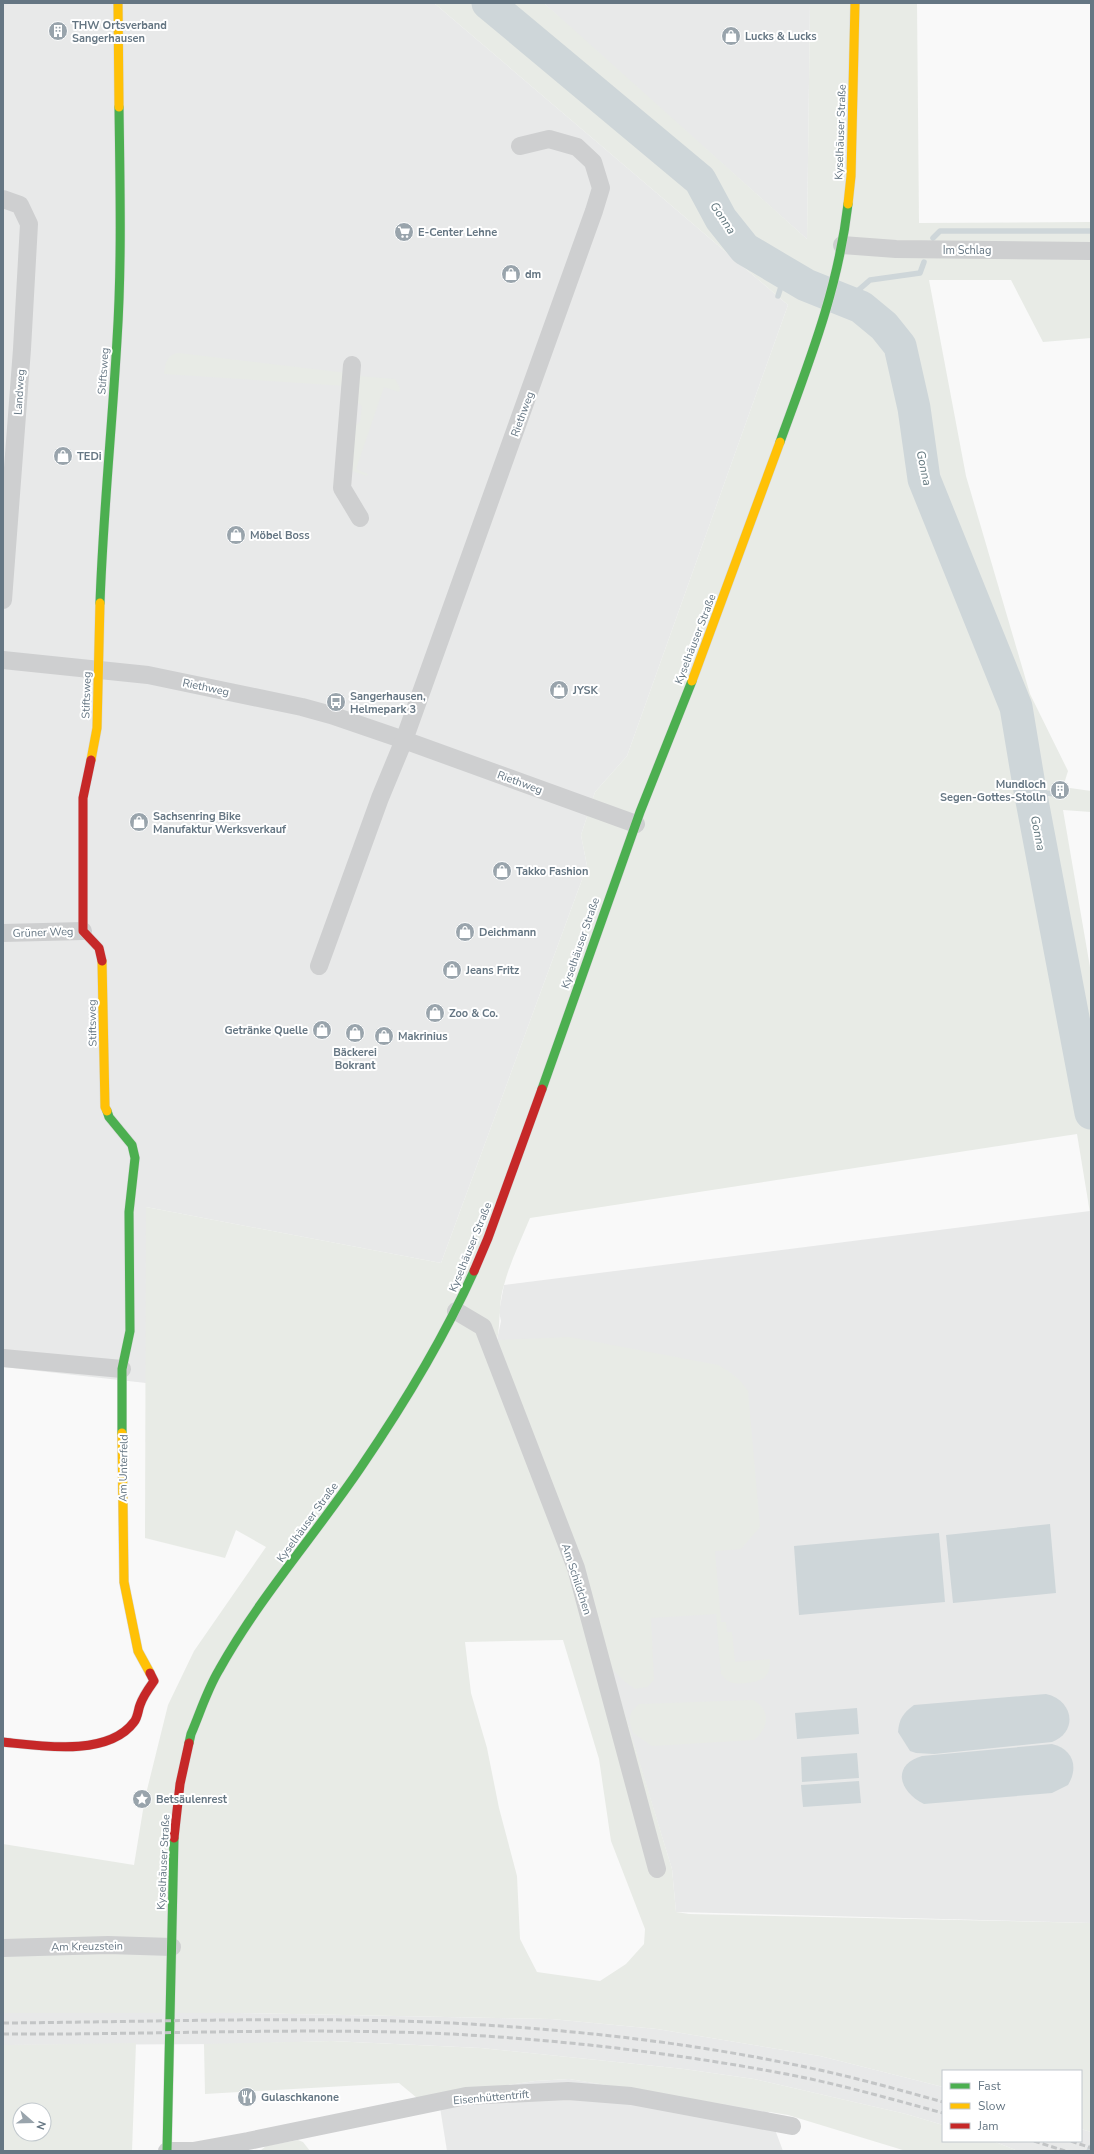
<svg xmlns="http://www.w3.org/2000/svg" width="1094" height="2154" viewBox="0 0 1094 2154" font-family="'Nunito Sans',sans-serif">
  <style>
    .built { fill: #e8e9e9 }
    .green { fill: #e8ebe6; fill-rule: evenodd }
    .water { fill: #ced6d9 }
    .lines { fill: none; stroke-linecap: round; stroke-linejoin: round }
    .stream { stroke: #ced6d9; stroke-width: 5.5 }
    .river { stroke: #ced6d9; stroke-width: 33 }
    .fast-casing { stroke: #d5d6d7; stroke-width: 10 }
    .slow-casing { stroke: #d5d6d7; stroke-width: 10 }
    .jam-casing { stroke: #d5d6d7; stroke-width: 10 }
    .street { stroke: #cecfd0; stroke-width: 18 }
    .fast { stroke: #4caf50; stroke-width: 9 }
    .slow { stroke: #ffc107; stroke-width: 9 }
    .jam { stroke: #c62828; stroke-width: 9 }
    .rail { stroke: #c3c5c6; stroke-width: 3; stroke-dasharray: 6 3; stroke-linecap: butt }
    .labels { text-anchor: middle; stroke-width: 4; stroke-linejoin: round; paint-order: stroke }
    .poi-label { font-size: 11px; font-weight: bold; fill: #657683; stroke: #fff; text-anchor: start }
    .street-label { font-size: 11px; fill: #657683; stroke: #fff }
    .water-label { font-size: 12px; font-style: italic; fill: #60757c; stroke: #fff }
  </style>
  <rect width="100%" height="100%" fill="#f9f9f9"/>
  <g class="built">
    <path d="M3,3H434L788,305L627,756L595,792L581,835L587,866L441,1263L146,1207V1383L3,1367Z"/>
    <path d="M544,3H810L807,239L581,38Z"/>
    <path d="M1090,1211L1091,1923L676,1912L672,1869L610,1667L497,1340L501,1321L499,1312L504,1285Z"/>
    <path d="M3,2013H237L551,2019L657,2029L820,2056L943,2087V2125L906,2114L754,2079L684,2069L481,2048L331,2041L237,2044L3,2045Z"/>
    <path d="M569,2079L768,2111L783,2151H447L438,2095L535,2081Z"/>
    <path d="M1081,2129L1091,2132V2151H1018L993,2141H1081Z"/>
  </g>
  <g class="green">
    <path d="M434,3H544L807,239L810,3H917L919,223L1091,222V338L1043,342L1011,280H929L966,476L1030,694L1068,771L1063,787L1091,791V812L1063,810L1091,973V1219L1077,1134L530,1218C521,1240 510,1262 504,1285C498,1303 501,1322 497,1340L570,1337L718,1365C731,1372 740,1379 748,1391L760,1527L741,1549L715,1551L721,1622H726L727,1632H732L735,1662L770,1659C770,1665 770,1672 765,1677C759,1683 736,1686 728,1681C726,1680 723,1676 721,1674L716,1614L651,1618L654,1680L647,1687L635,1689L623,1680L611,1668L672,1869L676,1912L689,1914L1091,1923V2132L1081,2129V2071H943V2087L820,2056L657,2029L551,2019L237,2013H3V1844L134,1865L145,1798L168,1705L194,1651L266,1547L236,1530L225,1558L145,1538L146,1207L441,1263L587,866L581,835L595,792L627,756L788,305ZM563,1640L599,1759L611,1841L645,1929L644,1944L626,1964L600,1981L537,1972L520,1939L517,1876L499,1808L487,1748L471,1693L465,1642Z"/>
    <path d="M179,353L347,373L346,386L164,374C165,364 167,354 179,353Z"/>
    <path d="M359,376L395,379L400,388L399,392L384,387L356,469L368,474L367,476L352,471V428L360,422L362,407L356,400Z"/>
    <path d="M753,1700C771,1710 769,1728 754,1740L652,1746L633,1733L629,1720L632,1711L639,1704Z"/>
    <path d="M331,2041L481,2048L684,2069L754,2079L906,2114L943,2125V2141H993L1018,2151H906L788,2115L569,2079L535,2081L417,2098L399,2083L205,2094L204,2044Z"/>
    <path d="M136,2043L132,2151H3V2045ZM20,2110H44V2134H20Z"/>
    <path d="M298,2140L303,2142L310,2151H260L266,2146Z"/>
  </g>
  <g class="water">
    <path d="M1050,1524L1056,1593L953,1603L946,1535Z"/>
    <path d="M939,1533L945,1602L799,1615L794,1546Z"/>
    <path d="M1046,1694C1073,1700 1079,1731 1052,1742L934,1754L916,1753L910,1751L898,1732C899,1719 903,1713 914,1705Z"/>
    <path d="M857,1708L859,1734L797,1739L795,1713Z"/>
    <path d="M1052,1744C1073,1749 1079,1767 1068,1785L1052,1793L924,1804C899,1792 891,1765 922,1756Z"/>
    <path d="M857,1753L859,1778L802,1782L801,1757Z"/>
    <path d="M859,1781L861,1803L803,1807L801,1785Z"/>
  </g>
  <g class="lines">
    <g class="stream">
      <path d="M933,238L940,231H1091"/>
      <path d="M778,296L785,274"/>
      <path d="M846,301L870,280L920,273L924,262"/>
      <path d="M1030,792L1058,794"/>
      <path d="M1089,2151L1091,2147"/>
    </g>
    <path class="river" d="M488,3L700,180L721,219L745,249L806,285L861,307L884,326L900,346L914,408L924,479L1016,707L1029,785L1091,1113"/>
    <defs>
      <g id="fast">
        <path d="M780,442C809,362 838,290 848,204"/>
        <path d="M100,603C103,515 112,428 117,340C122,263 120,185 119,107"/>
        <path d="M542,1089L640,812L692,681"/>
        <path d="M107,1111L109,1117L132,1145L135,1158L129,1212L130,1331L122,1369V1433"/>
        <path d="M189,1743L191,1734C200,1713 207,1690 219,1670C259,1598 315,1535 361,1467C404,1404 443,1340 474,1271"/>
        <path d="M167,2151L174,1838"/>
      </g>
      <g id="slow">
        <path d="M118,3L119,107"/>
        <path d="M848,204L851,176L855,3"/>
        <path d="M692,681L780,442"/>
        <path d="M91,760L97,728L100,603"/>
        <path d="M102,961L105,1107L107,1111"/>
        <path d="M122,1433L124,1582L138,1651L150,1673"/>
      </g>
      <g id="jam">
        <path d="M91,760L83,798V931L99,948L102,961"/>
        <path d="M474,1271L488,1238L542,1089"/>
        <path d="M3,1742C41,1746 108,1757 134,1722C138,1717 138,1710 140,1705C143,1696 149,1688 154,1681L150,1673"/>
        <path d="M174,1838L180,1784L189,1743"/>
      </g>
    </defs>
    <use href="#fast" class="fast-casing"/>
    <use href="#slow" class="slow-casing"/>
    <use href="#jam" class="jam-casing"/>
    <g class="street">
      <path d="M3,199L20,205L29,224L22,349L3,600"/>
      <path d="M842,245L896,249L1091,251"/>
      <path d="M352,365L342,488L360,518"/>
      <path d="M3,660L148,675L302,707L331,715L404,740L636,824"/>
      <path d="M3,933L83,931"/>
      <path d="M319,966L380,798L404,740L594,211L601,188L593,162L577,147L549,139L520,146"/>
      <path d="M456,1311L483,1327L576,1568L657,1869"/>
      <path d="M3,1358L122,1369"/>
      <path d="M3,1948L108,1945L172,1947"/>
      <path d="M167,2151H193L248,2141L466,2096L568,2091L631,2096L792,2126"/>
    </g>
    <use href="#fast" class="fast"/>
    <use href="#slow" class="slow"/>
    <use href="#jam" class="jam"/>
    <g class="rail">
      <path d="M3,2023C152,2022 302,2016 451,2023C564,2029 679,2041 791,2064C842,2074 893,2088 943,2102"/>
      <path d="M3,2034C152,2035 302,2027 451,2034C563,2040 675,2053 786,2074C839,2084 891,2099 943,2113"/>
      <path d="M1034,2141L1065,2151"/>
      <path d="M1071,2141L1091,2148"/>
    </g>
  </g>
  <defs>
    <symbol id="building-disc" viewBox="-11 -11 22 22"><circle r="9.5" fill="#99a4ac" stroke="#fff"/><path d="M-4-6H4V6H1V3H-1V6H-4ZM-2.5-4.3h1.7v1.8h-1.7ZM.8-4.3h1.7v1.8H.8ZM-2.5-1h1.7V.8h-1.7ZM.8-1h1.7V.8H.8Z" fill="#fff"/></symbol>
    <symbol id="shop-disc" viewBox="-11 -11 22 22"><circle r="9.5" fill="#99a4ac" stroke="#fff"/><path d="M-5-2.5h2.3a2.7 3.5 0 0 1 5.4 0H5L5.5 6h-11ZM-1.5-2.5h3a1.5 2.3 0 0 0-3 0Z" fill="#fff"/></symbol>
    <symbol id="supermarket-disc" viewBox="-11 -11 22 22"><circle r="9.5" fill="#99a4ac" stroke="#fff"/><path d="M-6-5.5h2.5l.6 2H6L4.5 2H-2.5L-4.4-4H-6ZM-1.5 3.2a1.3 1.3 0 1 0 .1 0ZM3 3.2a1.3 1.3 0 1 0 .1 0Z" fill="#fff"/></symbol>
    <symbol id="bus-disc" viewBox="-11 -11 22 22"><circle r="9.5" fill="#99a4ac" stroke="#fff"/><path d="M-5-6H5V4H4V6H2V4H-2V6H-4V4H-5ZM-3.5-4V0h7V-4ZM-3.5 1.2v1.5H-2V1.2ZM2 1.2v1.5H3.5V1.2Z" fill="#fff"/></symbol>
    <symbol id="sight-disc" viewBox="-11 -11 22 22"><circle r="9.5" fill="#99a4ac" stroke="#fff"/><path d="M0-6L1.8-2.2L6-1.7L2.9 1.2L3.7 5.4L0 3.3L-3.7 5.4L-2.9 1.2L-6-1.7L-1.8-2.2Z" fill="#fff"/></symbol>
    <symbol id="restaurant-disc" viewBox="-11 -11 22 22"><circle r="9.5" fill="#99a4ac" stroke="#fff"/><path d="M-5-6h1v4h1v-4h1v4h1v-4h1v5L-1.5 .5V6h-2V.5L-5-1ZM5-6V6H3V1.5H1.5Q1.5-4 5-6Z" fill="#fff"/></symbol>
  </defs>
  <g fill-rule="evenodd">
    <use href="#building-disc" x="47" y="20" width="22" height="22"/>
    <use href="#shop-disc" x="720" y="25" width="22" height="22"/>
    <use href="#supermarket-disc" x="393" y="221" width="22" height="22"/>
    <use href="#shop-disc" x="500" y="263" width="22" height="22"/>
    <use href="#shop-disc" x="52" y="445" width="22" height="22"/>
    <use href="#shop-disc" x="225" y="524" width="22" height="22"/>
    <use href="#shop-disc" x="548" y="679" width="22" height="22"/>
    <use href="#bus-disc" x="325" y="691" width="22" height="22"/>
    <use href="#building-disc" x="1049" y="779" width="22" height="22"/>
    <use href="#shop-disc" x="128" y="811" width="22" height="22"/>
    <use href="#shop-disc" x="491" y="860" width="22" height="22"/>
    <use href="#shop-disc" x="454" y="921" width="22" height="22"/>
    <use href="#shop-disc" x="441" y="959" width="22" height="22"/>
    <use href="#shop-disc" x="424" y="1002" width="22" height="22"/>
    <use href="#shop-disc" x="311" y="1019" width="22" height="22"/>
    <use href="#shop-disc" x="344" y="1022" width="22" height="22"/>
    <use href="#shop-disc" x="373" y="1025" width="22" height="22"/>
    <use href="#sight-disc" x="131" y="1788" width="22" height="22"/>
    <use href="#restaurant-disc" x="236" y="2086" width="22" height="22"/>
  </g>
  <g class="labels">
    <g class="poi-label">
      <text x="72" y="29">THW Ortsverband<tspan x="72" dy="13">Sangerhausen</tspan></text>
      <text x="745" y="40">Lucks &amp; Lucks</text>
      <text x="418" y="236">E-Center Lehne</text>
      <text x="525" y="278">dm</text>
      <text x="77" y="460">TEDi</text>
      <text x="250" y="539">Möbel Boss</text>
      <text x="573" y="694">JYSK</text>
      <text x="350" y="700">Sangerhausen,<tspan x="350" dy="13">Helmepark 3</tspan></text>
      <text x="1046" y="788" text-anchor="end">Mundloch<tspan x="1046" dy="13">Segen-Gottes-Stolln</tspan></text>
      <text x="153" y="820">Sachsenring Bike<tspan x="153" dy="13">Manufaktur Werksverkauf</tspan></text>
      <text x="516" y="875">Takko Fashion</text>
      <text x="479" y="936">Deichmann</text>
      <text x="466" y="974">Jeans Fritz</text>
      <text x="449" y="1017">Zoo &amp; Co.</text>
      <text x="308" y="1034" text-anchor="end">Getränke Quelle</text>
      <text x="398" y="1040">Makrinius</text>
      <text x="355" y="1056" text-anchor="middle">Bäckerei<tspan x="355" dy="13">Bokrant</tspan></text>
      <text x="156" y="1803">Betsäulenrest</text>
      <text x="261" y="2101">Gulaschkanone</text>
    </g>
    <g class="street-label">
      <text transform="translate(840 132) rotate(-88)" y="4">Kyselhäuser Straße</text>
      <text x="967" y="254">Im Schlag</text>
      <text transform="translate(103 371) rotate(-86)" y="4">Stiftsweg</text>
      <text transform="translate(19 392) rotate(-86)" y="4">Landweg</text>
      <text transform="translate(522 414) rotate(-70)" y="4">Riethweg</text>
      <text transform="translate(695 639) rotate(-69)" y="4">Kyselhäuser Straße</text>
      <text transform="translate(206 687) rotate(12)" y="4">Riethweg</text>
      <text transform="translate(86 695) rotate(-88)" y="4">Stiftsweg</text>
      <text transform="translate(520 782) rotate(20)" y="4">Riethweg</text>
      <text transform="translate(43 932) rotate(-2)" y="4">Grüner Weg</text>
      <text transform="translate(580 943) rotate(-71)" y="4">Kyselhäuser Straße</text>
      <text transform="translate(92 1023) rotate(-91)" y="4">Stiftsweg</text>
      <text transform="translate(470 1247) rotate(-68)" y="4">Kyselhäuser Straße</text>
      <text transform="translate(123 1468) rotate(-89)" y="4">Am Unterfeld</text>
      <text transform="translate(307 1522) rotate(-54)" y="4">Kyselhäuser Straße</text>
      <text transform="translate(577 1579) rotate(72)" y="4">Am Schildchen</text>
      <text transform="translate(163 1862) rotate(-87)" y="4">Kyselhäuser Straße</text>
      <text transform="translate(87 1946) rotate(-1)" y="4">Am Kreuzstein</text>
      <text transform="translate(491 2097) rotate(-5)" y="4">Eisenhüttentrift</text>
    </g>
    <g class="water-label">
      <text transform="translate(723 218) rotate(56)" y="4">Gonna</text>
      <text transform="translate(924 468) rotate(78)" y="4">Gonna</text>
      <text transform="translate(1038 833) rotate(79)" y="4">Gonna</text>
    </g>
  </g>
  <rect width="1094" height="2154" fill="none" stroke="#657683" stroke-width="8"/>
  <rect x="942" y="2070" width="140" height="72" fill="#ffffff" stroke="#c1c8cd"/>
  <rect x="950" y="2083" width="20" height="6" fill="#4caf50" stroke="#c1c8cd"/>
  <text x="978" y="2090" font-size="12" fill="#657683">Fast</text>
  <rect x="950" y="2103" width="20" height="6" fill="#ffc107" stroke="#c1c8cd"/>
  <text x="978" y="2110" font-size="12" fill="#657683">Slow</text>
  <rect x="950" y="2123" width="20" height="6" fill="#c62828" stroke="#c1c8cd"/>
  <text x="978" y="2130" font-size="12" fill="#657683">Jam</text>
  <g transform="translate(32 2122) rotate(110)"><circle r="19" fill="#ffffff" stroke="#c1c8cd"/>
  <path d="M0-3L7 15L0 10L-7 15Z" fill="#99a4ac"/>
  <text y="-6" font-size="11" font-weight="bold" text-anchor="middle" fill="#657683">N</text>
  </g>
</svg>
